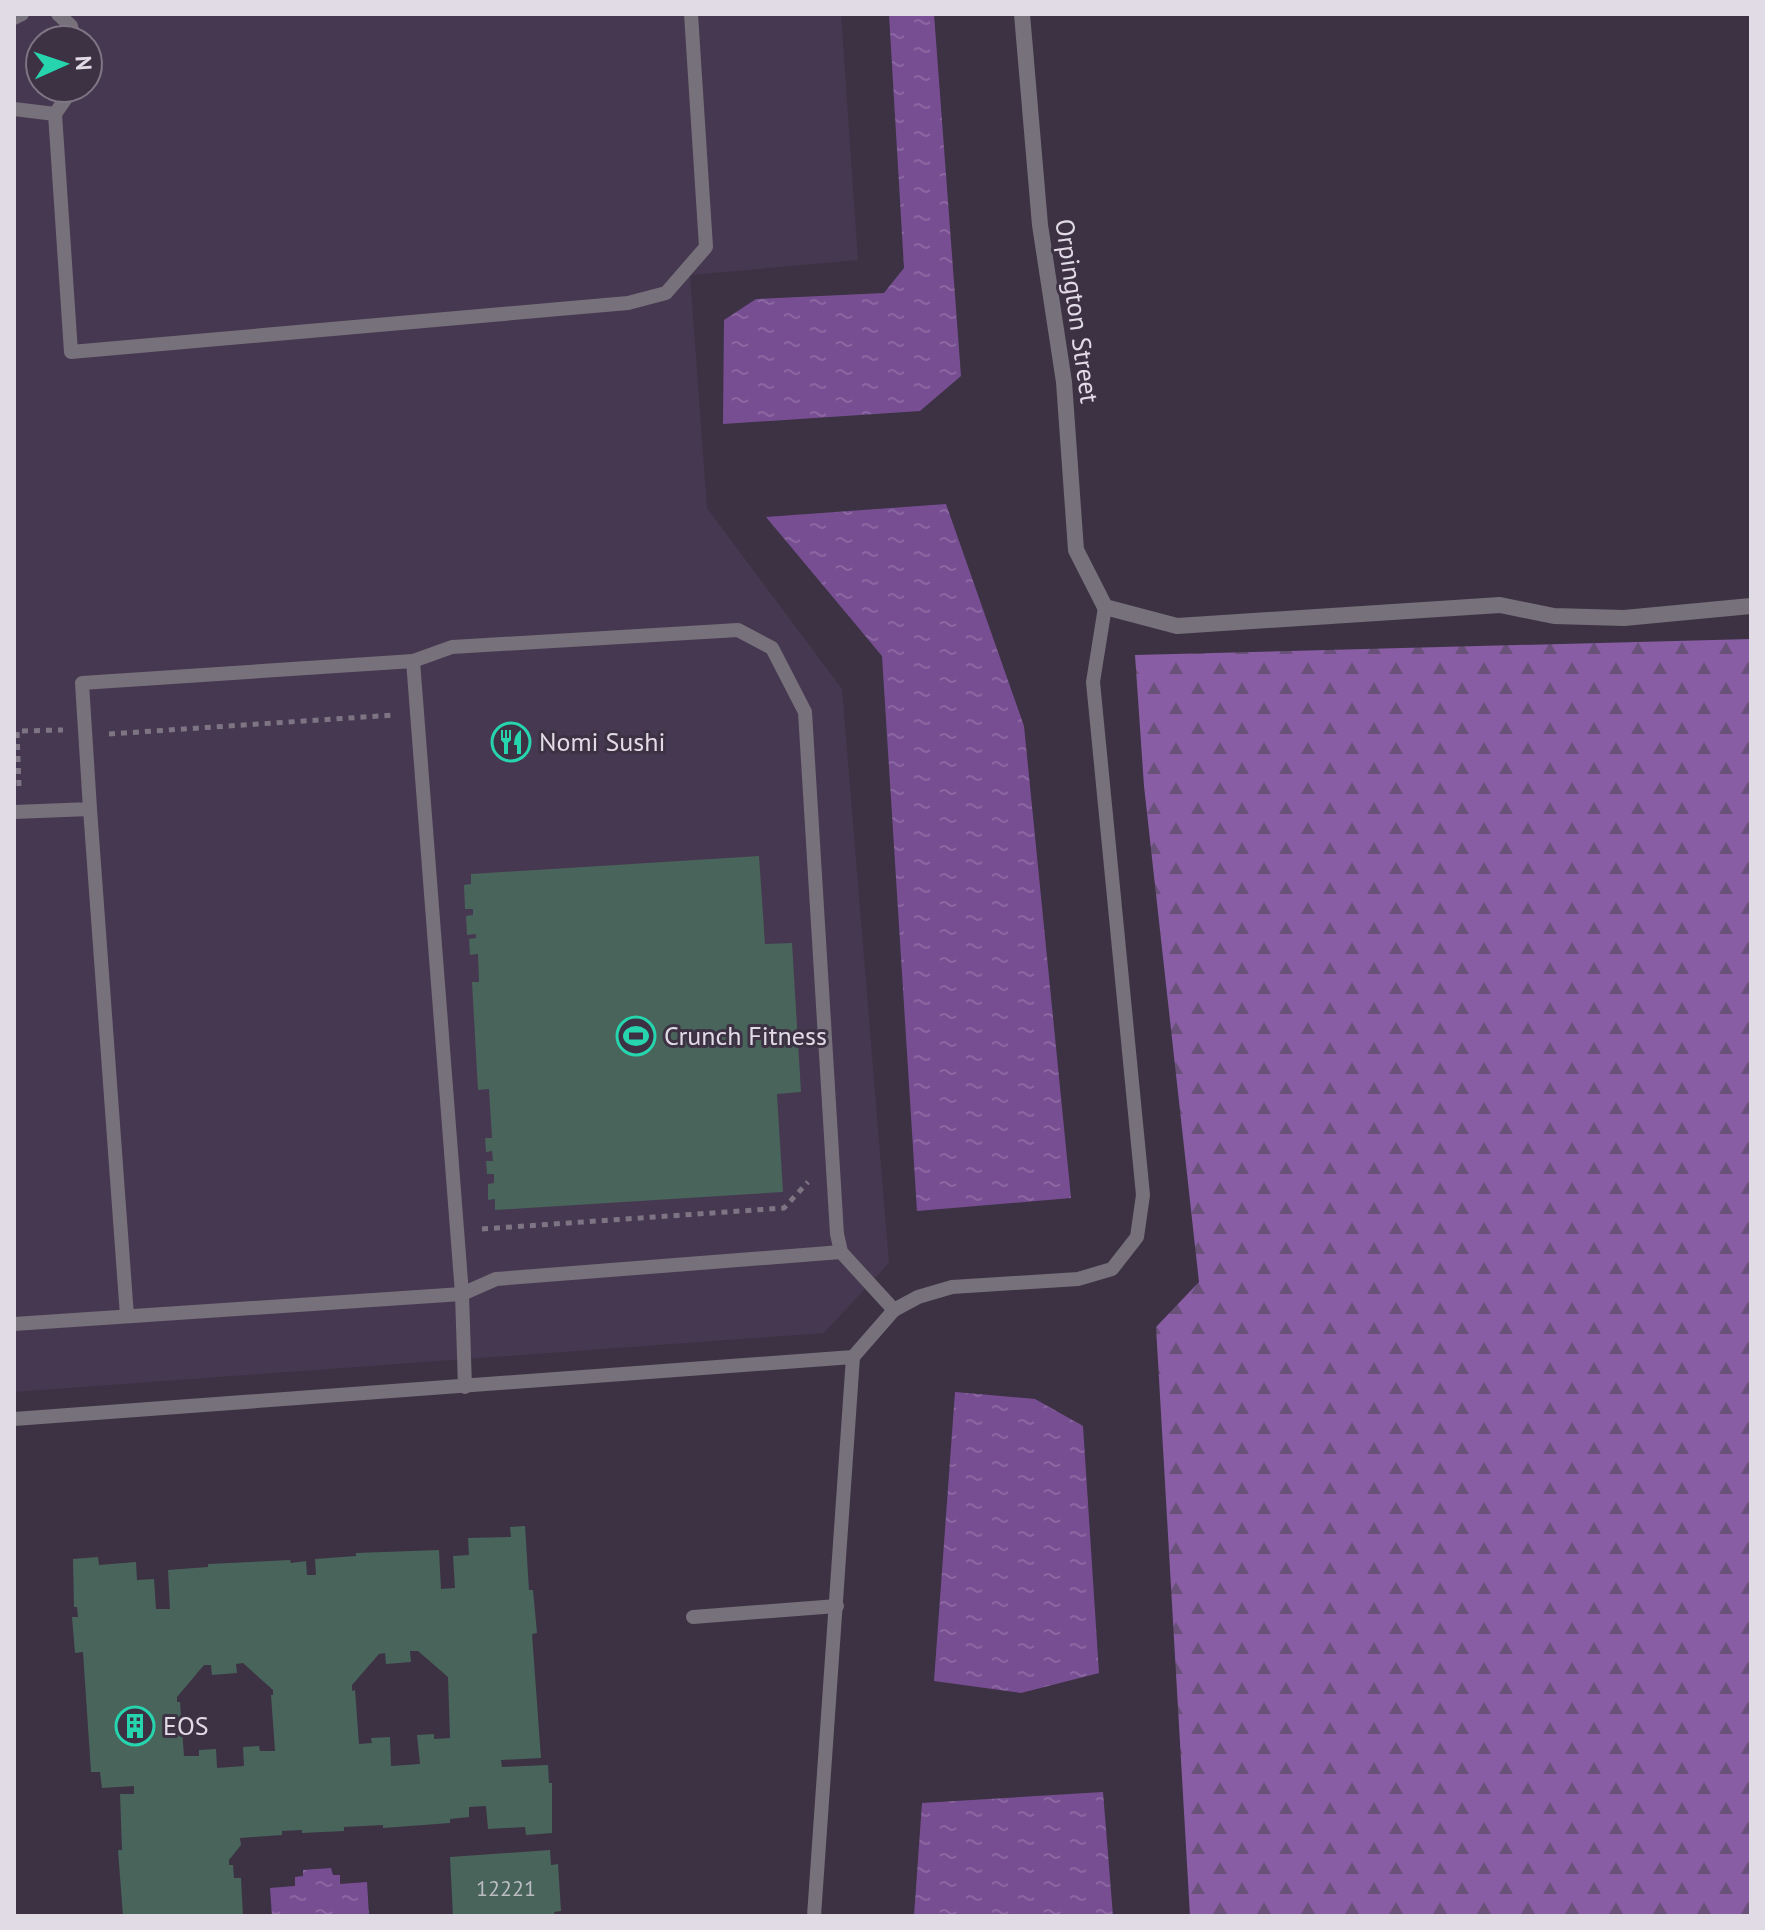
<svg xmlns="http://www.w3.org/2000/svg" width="1765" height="1930" viewBox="0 0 1765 1930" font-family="'PT Sans',sans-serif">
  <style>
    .built { fill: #463850; fill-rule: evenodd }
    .forest { fill: url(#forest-firs) }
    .water { fill: url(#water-ripples) }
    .building { fill: #49645b; fill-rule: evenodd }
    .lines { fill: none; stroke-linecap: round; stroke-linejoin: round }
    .path { stroke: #7d7584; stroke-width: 5; stroke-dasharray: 6 6; stroke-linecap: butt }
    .service { stroke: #76717a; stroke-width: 14 }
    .minor { stroke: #76717a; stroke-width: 16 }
    .labels { text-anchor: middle; stroke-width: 6; stroke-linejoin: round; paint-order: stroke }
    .number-label { font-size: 22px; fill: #bbbdc3 }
    .street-label { font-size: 26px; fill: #e1dbe6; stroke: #3c3244 }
    .poi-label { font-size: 26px; fill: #e1dbe6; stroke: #3c3244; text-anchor: start }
  </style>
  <defs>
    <pattern id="forest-firs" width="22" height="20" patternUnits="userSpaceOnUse" patternTransform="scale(2)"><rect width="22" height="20" fill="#885da4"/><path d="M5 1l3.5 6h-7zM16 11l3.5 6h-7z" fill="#695179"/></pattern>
    <pattern id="water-ripples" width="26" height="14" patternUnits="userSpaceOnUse" patternTransform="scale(2)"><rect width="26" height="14" fill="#784e93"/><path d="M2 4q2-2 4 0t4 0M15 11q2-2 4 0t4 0" fill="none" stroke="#8b67a2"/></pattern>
  </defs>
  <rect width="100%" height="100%" fill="#3c3244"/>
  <path class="built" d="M14,14H841L858,260L690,275L707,508L842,689L889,1263L824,1333L14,1392ZM40,40H88V88H40Z"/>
  <path class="forest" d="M1751,639V1916H1190L1156,1327L1199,1282L1144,786L1135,655Z"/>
  <g class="water">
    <path d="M889,14H934L961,376L920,411L723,424L724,320L756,299L884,293L904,268Z"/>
    <path d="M946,504L1024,726L1071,1198L917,1211L882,656L766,517Z"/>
    <path d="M955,1392L1035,1399L1083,1426L1099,1673L1021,1693L934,1681Z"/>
    <path d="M1103,1792L1113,1916H914L922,1803Z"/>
    <path d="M331,1868L333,1875H340V1884L367,1882L369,1916H272L270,1888L295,1886V1877L303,1876V1870Z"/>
  </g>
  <g class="building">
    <path d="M759,856L765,944L792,943L801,1092L777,1094L783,1192L495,1210V1199L488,1200V1184L494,1183V1174H487L486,1161H493L492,1151L486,1152L485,1138H492L489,1089L478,1090L472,982H479L478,954L470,955L469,939L476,938V934L467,935L466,916L473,915V909H465L464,885L471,884V874Z"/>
    <path d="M525,1526L529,1590H533L537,1633L532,1634L541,1758L501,1760L502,1767L548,1765L549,1783H552V1833L526,1835L525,1827L488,1829L486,1806L469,1807V1817L450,1819V1823L383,1828V1825L344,1827V1831L302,1833V1830L282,1831V1835L240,1838L241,1845L229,1860V1865H233L234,1878H241L243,1916H123L118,1850H122L120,1794H134V1786L102,1788L100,1772H91L83,1652L75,1653L72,1617H78L77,1607H74L73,1559L98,1557L99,1565L136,1562L137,1580L154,1579L156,1609H170L168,1570L208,1567V1564L290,1560L291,1563L306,1561L307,1575H316L315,1559L356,1556V1553L439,1550L441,1589L455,1588L453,1556L469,1555L468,1538L511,1537L510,1527ZM410,1651H418L448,1677L450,1738L434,1739V1734L417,1735L420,1764L391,1766L390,1737L371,1738L372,1743L359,1744L355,1690L352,1691V1685L379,1654L385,1653L386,1664L411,1662ZM243,1663L273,1690V1695H271L275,1751H260L259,1746L243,1747L244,1766L217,1768L216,1749L199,1750V1756H184L180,1702H177V1697L204,1665H211L212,1675L237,1673L236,1664Z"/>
    <path d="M550,1850L551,1865L558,1864L561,1911L554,1912L555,1916H453L450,1857Z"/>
  </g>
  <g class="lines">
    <g class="path">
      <path d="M109,734L394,715"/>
      <path d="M19,786L17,731L63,730"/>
      <path d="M482,1229L784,1208L808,1182"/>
    </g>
    <g class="service">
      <path d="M58,14L71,26L74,40"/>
      <path d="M14,18L22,14"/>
      <path d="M14,109L55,114L73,88"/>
      <path d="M55,114L71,352L628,303L666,293L706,247L691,14"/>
      <path d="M413,661L462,1294L465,1387"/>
      <path d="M90,809L127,1316"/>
      <path d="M14,812L90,809L82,683L413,661L452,647L738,630L772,648L805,712L837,1234L841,1252L894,1310"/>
      <path d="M14,1324L462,1294L496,1279L841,1252"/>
      <path d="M14,1419L853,1357"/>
      <path d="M693,1617L837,1606"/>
      <path d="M814,1916L853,1357L894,1310L918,1297L952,1287L1078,1279L1112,1269L1137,1237L1143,1195L1093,682L1105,607"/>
    </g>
    <path class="minor" d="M1022,14L1040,225L1064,382L1076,550L1105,607L1177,626L1500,605L1554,616L1624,618L1751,606"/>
  </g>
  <defs>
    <symbol id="restaurant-ring" viewBox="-11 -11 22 22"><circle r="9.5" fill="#3c3244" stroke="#26d5ae" stroke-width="1.5"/><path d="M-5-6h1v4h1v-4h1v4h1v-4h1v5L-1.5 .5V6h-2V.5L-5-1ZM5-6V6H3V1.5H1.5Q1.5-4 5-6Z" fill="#26d5ae"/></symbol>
    <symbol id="stadium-ring" viewBox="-11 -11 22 22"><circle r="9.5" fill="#3c3244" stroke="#26d5ae" stroke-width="1.5"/><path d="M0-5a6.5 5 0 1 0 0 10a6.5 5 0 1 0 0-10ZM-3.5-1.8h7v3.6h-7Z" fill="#26d5ae"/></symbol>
    <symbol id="building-ring" viewBox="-11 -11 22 22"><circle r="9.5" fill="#3c3244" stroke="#26d5ae" stroke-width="1.5"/><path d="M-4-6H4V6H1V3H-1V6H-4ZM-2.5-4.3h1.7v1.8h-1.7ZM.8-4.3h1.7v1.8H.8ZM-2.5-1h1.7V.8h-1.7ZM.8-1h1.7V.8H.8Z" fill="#26d5ae"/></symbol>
  </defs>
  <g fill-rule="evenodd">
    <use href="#restaurant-ring" x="489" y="720" width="44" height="44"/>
    <use href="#stadium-ring" x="614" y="1014" width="44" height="44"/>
    <use href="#building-ring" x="113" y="1704" width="44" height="44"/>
  </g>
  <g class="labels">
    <g class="number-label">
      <text x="506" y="1896">12221</text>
    </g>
    <g class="street-label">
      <text transform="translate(1077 311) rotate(82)" y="9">Orpington Street</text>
    </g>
    <g class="poi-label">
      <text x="539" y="751">Nomi Sushi</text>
      <text x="664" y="1045">Crunch Fitness</text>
      <text x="163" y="1735">EOS</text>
    </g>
  </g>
  <rect width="1765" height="1930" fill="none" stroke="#e1dbe6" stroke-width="32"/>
  <g transform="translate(64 64) rotate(87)"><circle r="38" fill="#3c3244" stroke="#7e7685" stroke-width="2"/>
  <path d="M0-6L14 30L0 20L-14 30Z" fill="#26d5ae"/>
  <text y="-12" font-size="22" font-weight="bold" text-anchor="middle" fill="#e1dbe6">N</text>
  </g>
</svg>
